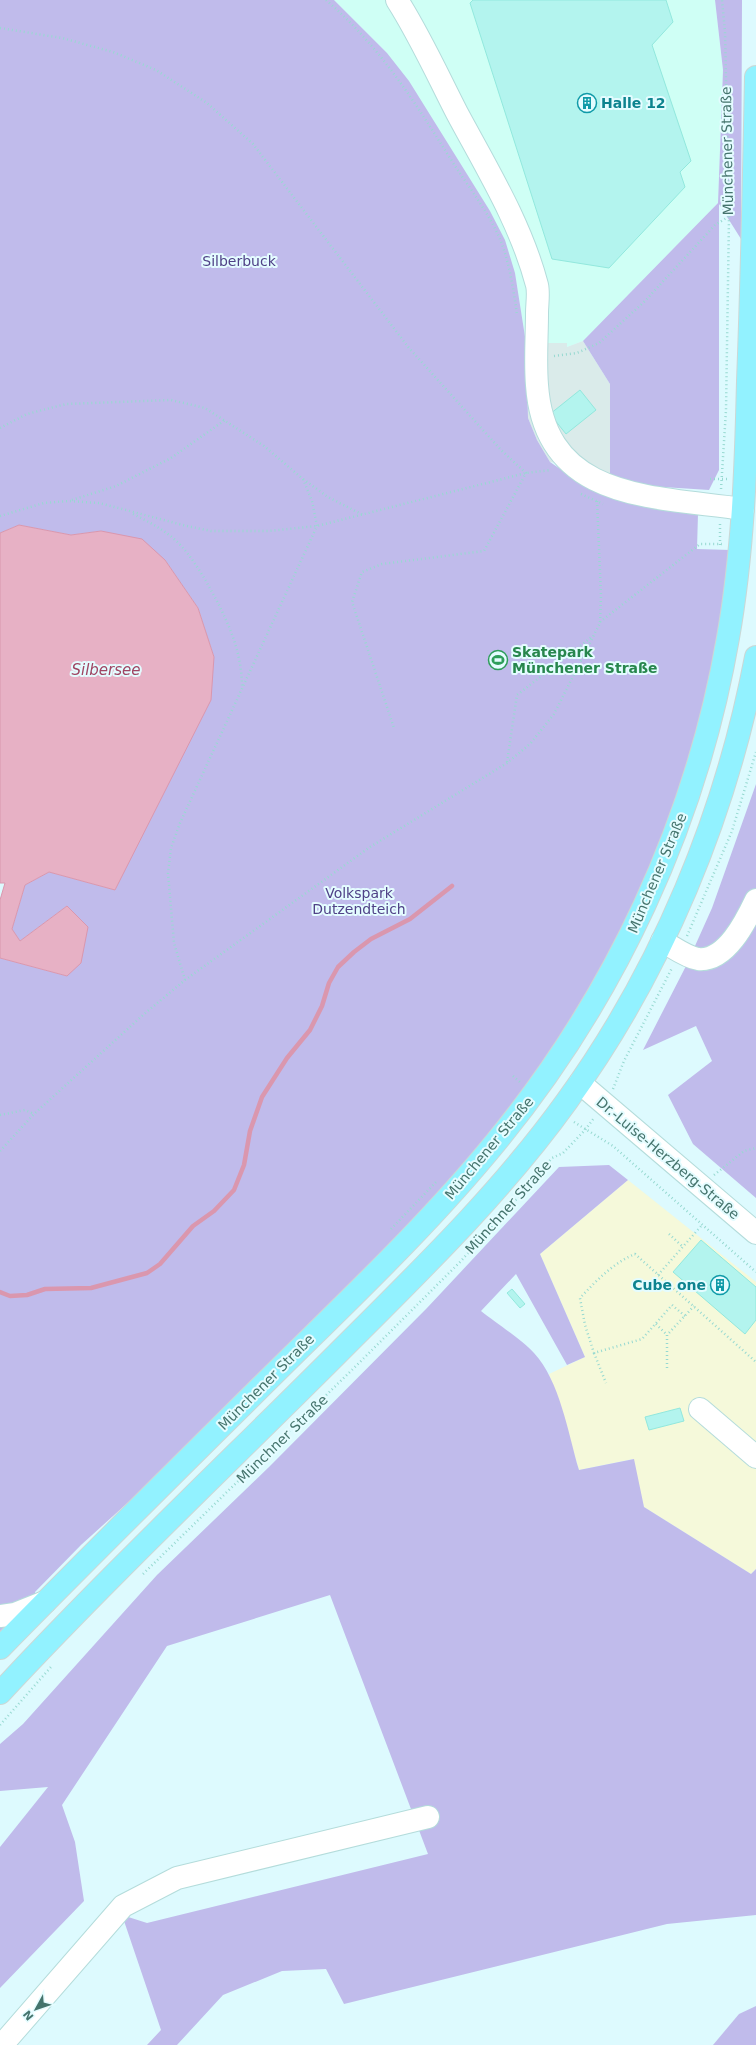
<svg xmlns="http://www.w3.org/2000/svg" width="756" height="2045" viewBox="0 0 756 2045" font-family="'DejaVu Sans',sans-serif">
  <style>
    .commercial { fill: #cffff5 }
    .industrial { fill: #daebea }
    .education { fill: #f5f9da }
    .green { fill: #c0bbeb }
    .water { fill: #e7b1c5; stroke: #da97ae }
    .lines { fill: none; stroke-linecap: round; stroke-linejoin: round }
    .stream { stroke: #da97ae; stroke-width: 4.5 }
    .building { fill: #b3f4ee; stroke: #92e8dd }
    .minor-casing { stroke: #b4dcdb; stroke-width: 24 }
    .major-casing { stroke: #cbd8d6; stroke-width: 24 }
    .path { stroke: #97d9d1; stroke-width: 2.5; stroke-dasharray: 1 3; stroke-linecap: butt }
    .minor { stroke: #fff; stroke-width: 22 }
    .major { stroke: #92f2ff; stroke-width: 22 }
    .labels { text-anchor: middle; stroke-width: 4; stroke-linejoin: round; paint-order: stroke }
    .culture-label { font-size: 14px; font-weight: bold; fill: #0d838f; stroke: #e4fcff; text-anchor: start }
    .street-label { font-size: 14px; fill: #45746d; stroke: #e4fcff }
    .park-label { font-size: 14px; fill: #4f4187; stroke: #e4fcff }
    .leisure-label { font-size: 14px; font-weight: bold; fill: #27864d; stroke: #e4fcff; text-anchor: start }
    .water-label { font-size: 15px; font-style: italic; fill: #9f4563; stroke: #e4fcff }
  </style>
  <rect width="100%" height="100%" fill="#ddfafe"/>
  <path class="commercial" d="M334,0H715L723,70L718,203L583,341L567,347V344L526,343L515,273L387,53Z"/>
  <path class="industrial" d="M583,341L610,384V479L587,467L550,462L537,440L528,418L526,343H567V347Z"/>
  <path class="education" d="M628,1180L756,1282V1569L751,1574L644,1507L633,1459L579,1470L558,1400L549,1374L585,1357L540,1254Z"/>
  <g class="green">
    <path d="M0,0H334L387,53L409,81L490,211L505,240L515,273L526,343L528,418L537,440L550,462L579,482L698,514L697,549L731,550L707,706L654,867L562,1041L459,1176L197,1440L81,1545L35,1592L36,1601L0,1639V958L67,976V906L20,941L12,929L25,885L49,872L115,890L214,657L198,608L165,560L101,531L71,535L19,525L0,533Z"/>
    <path d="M715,0H742L741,239L719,204V470L709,490L632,485L610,479V384L583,341L718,203L723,70Z"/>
    <path d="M756,784V1198L693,1144L668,1095L712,1061L696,1026L643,1050L686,966L712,908Z"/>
    <path d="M609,1165L628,1180L540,1254L585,1357L567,1365L516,1274L481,1311C496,1323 521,1339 534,1353C560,1381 568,1433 579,1470L634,1459L644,1507L751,1574L756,1569V1915L667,1924L344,2004L326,1969L282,1971L223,1995L177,2045H147L161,2030L122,1915L147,1923L428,1854L330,1595L167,1646L62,1805L75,1842L84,1901L0,1988V1847L48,1787L0,1791V1744L23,1724L157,1575L269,1467L427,1308L559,1167Z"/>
    <path d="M756,2006V2045H713L739,2014Z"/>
  </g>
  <path class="water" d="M19,525L71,535L101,531L142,539L165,560L198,608L214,657L211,700L115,890L49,872L25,885L12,929L20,941L67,906L88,927L81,963L67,976L0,958V900L5,883H0V533Z"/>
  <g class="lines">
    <path class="stream" d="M0,1292L10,1296L27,1295L45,1289L91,1288L147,1273L160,1264L193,1226L214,1211L234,1190L244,1165L250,1131L262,1097L287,1058L310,1030L322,1006L329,983L338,967L354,952L371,939L410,919L452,886"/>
  </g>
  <g class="building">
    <path d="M473,0H666L673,22L652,45L691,161L680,172L685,187L609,268L552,259L470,3Z"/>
    <path d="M580,390L596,410L566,434L550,414Z"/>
    <path d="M701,1240L756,1287V1320L745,1334L673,1272Z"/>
    <path d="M512,1289L525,1304L520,1308L507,1293Z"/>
    <path d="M680,1408L684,1421L649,1430L645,1417Z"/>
  </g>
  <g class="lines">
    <defs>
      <g id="minor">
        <path d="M397,0C420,36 438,76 457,113C487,169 521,224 537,285C539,293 537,304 537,313C537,337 535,361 537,385C545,502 655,496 743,509"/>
        <path d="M662,941C673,947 686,957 698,959C726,962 746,921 756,900"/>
        <path d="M580,1083L756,1233"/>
        <path d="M700,1409L756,1457"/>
        <path d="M0,1616L15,1614L45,1602"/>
        <path d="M2,2045L123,1906L177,1878L428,1817"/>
      </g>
      <g id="major">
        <path d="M0,1648C92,1554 186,1461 280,1368C354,1295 430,1223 496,1142C615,997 696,823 728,638C743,553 746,467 748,381C752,280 754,179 756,77"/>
        <path d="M0,1693C109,1576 225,1466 338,1353C418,1273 501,1193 567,1101C662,970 726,815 756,657"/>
      </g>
    </defs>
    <use href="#minor" class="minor-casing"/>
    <use href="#major" class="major-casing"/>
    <g class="path">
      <path d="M326,0C383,49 417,106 457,169C472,191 493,220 502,244C510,267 514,292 517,315"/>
      <path d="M0,28L62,38L113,52L156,70L207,103L253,144L409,348L501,450L526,473L484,551L382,564L362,572L352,602L394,728"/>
      <path d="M554,356L577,353L599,343L644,302L715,225L728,217"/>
      <path d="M0,428L27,414L66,404L171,400L205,408L264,446L303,479L328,497L363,515"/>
      <path d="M710,479H728"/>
      <path d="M721,489L726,410L729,217L725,32L722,0"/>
      <path d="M581,494L603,504"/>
      <path d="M72,500L116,486L171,458L225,420"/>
      <path d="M133,514C147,521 161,528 173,538C185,548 194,562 203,576C223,611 242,646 242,687"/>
      <path d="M0,516L44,503L69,501L99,503L187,526L211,531H269L317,526L526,473L551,470"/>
      <path d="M720,524V545"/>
      <path d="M600,622L700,544H722"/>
      <path d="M507,762L517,695L593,636"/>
      <path d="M687,936L732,831L756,752"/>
      <path d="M185,980L174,943L168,873L171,848L180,823L317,526L312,501L303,479"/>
      <path d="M513,1076L520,1082"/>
      <path d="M613,1089L624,1061L672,968"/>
      <path d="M0,1115L25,1110L34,1114"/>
      <path d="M574,1122L613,1146L756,1272"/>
      <path d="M0,1151L34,1114L143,1015L185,980L370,847L507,763L530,744L554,714L600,623L601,596L597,500"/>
      <path d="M714,1175L744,1151L756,1148"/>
      <path d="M391,1229L436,1182"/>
      <path d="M669,1234L683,1247"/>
      <path d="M658,1275L702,1225"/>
      <path d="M685,1316L672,1305L642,1339L594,1353L585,1325L580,1298C596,1281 613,1263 635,1254L756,1362"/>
      <path d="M656,1324L667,1335"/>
      <path d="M594,1353L606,1383"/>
      <path d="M667,1368V1335L694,1306"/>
      <path d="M143,1574L357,1365L461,1261L522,1193L552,1158L563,1153L585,1130L594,1118"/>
      <path d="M0,1725L51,1667"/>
    </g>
    <use href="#minor" class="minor"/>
    <use href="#major" class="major"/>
  </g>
  <defs>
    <symbol id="building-ring" viewBox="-11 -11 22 22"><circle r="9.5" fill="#e4fcff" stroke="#0f9aa8" stroke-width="1.5"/><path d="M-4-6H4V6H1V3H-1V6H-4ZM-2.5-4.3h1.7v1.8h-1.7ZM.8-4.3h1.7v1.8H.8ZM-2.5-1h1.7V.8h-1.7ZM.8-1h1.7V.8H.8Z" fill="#0f9aa8"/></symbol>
    <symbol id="stadium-ring" viewBox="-11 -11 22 22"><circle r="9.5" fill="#e4fcff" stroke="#2e9e5b" stroke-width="1.5"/><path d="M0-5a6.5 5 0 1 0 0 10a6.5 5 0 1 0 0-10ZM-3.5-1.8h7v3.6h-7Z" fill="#2e9e5b"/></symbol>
  </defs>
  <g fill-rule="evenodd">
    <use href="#building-ring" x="576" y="92" width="22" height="22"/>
    <use href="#stadium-ring" x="487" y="649" width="22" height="22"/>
    <use href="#building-ring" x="709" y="1274" width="22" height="22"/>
  </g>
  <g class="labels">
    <g class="culture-label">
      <text x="601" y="108">Halle 12</text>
      <text x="706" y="1290" text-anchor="end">Cube one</text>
    </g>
    <g class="street-label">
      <text transform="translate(727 151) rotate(-91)" y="5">Münchener Straße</text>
      <text transform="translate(657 873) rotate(-67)" y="5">Münchener Straße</text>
      <text transform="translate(489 1148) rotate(-50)" y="5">Münchener Straße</text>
      <text transform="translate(668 1158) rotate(40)" y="5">Dr.-Luise-Herzberg-Straße</text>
      <text transform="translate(508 1207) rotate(-48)" y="5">Münchner Straße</text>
      <text transform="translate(266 1382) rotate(-45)" y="5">Münchener Straße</text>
      <text transform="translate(282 1439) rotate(-44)" y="5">Münchner Straße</text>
    </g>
    <g class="park-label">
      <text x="239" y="266">Silberbuck</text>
      <text x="359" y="898">Volkspark<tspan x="359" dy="16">Dutzendteich</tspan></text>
    </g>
    <g class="leisure-label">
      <text x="512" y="657">Skatepark<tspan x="512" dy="16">Münchener Straße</tspan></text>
    </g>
    <g class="water-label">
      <text x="106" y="675">Silbersee</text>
    </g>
  </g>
  <g transform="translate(36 2009) rotate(230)" stroke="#e4fcff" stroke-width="3" paint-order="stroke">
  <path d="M0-3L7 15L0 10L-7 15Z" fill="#45746d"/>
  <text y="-6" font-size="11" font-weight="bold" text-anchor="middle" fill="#45746d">N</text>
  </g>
</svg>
